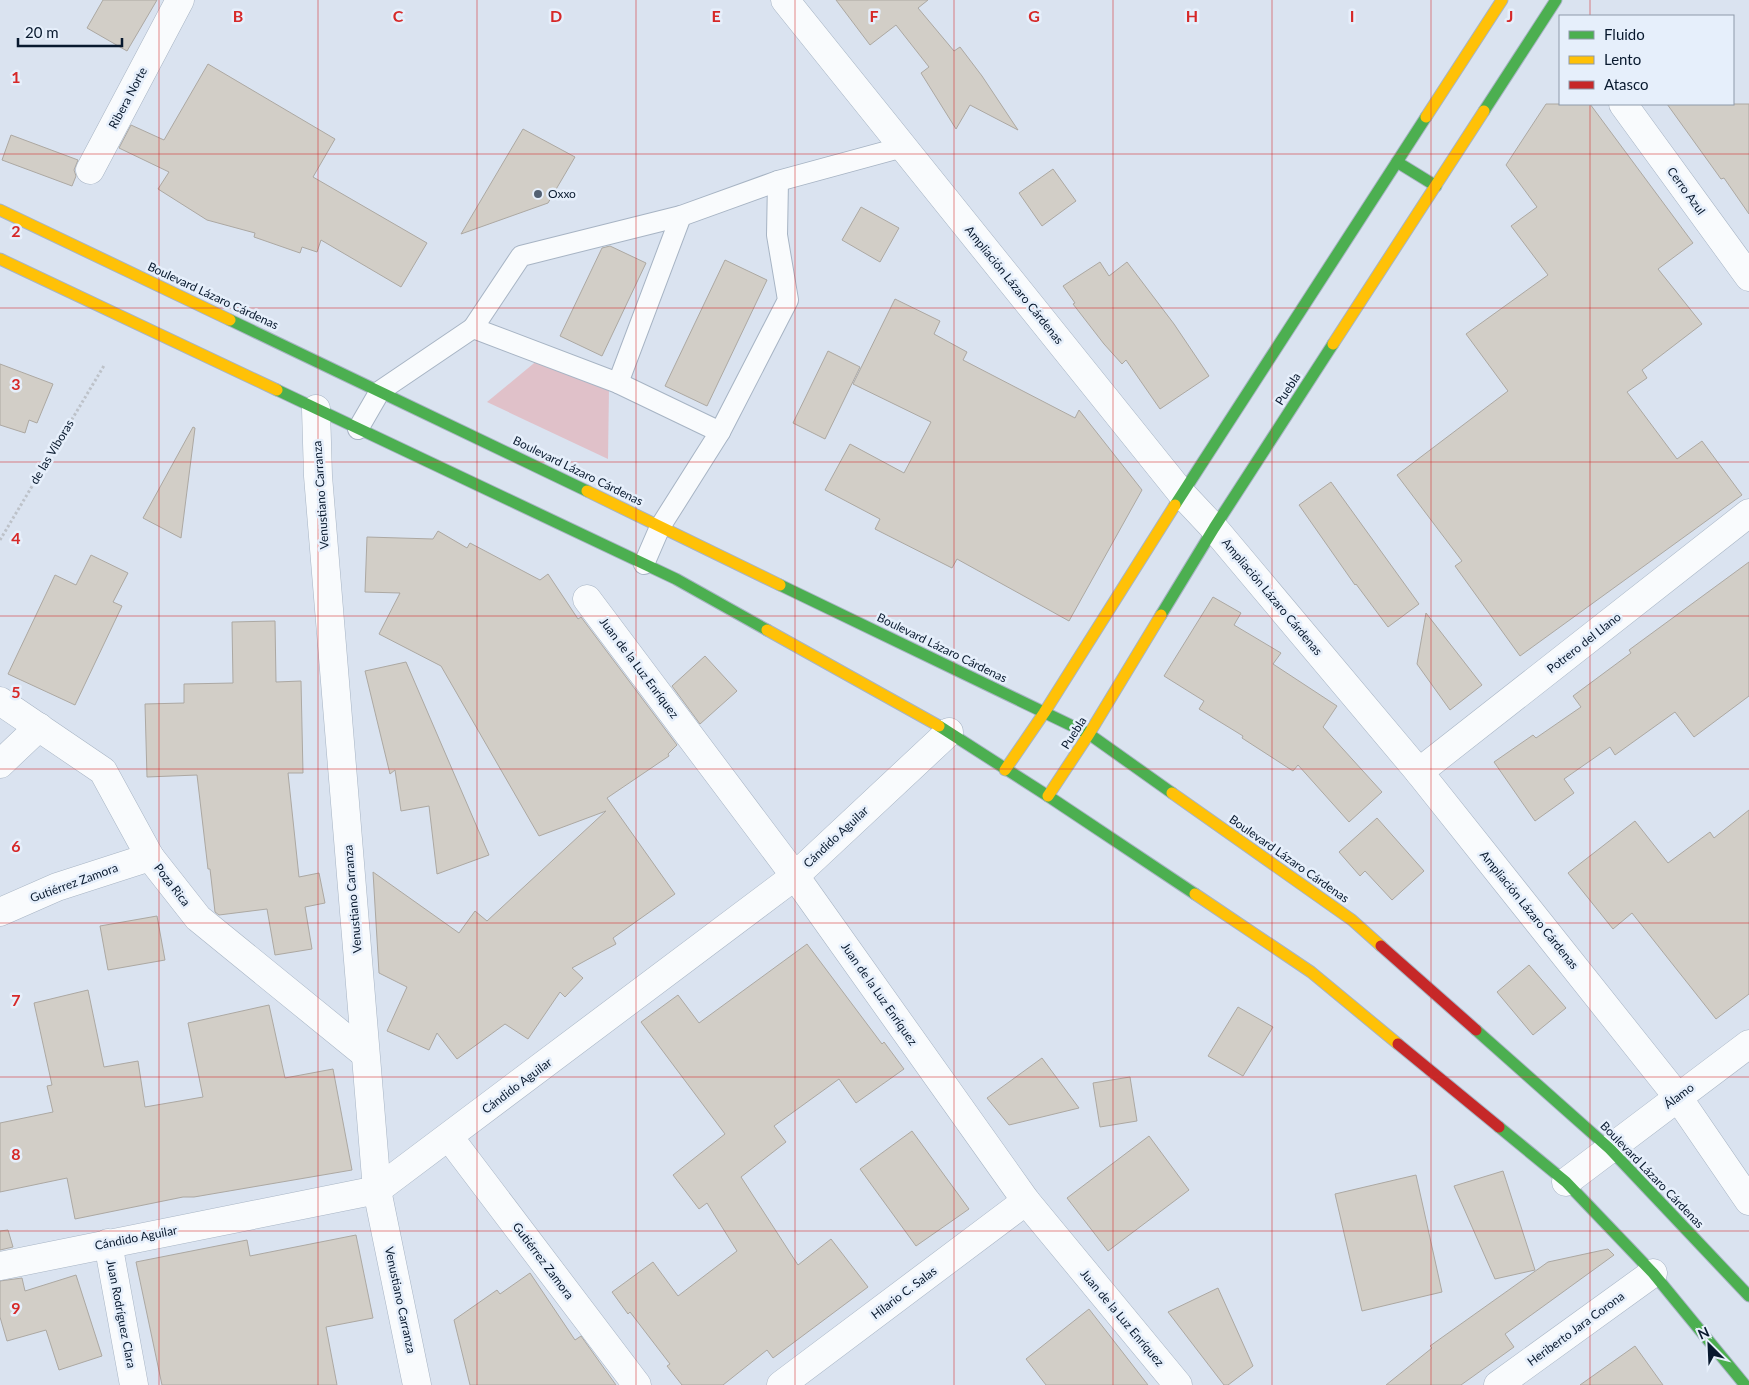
<svg xmlns="http://www.w3.org/2000/svg" width="1749" height="1385" viewBox="0 0 1749 1385" font-family="Lato,sans-serif">
  <style>
    .green { fill: #e0c1c9 }
    .building { fill: #d2cec7; stroke: #aca8a2 }
    .lines { fill: none; stroke-linecap: round; stroke-linejoin: round }
    .lane-casing { stroke: #a7b4c4; stroke-width: 22 }
    .street-casing { stroke: #a7b4c4; stroke-width: 29 }
    .fast-casing { stroke: #a7b4c4; stroke-width: 13 }
    .slow-casing { stroke: #a7b4c4; stroke-width: 13 }
    .jam-casing { stroke: #a7b4c4; stroke-width: 13 }
    .path { stroke: #bdc2c9; stroke-width: 3; stroke-dasharray: 2.5 2.5; stroke-linecap: butt }
    .lane { stroke: #f9fbfd; stroke-width: 20 }
    .street { stroke: #f9fbfd; stroke-width: 28 }
    .fast { stroke: #4caf50; stroke-width: 11 }
    .slow { stroke: #ffc107; stroke-width: 11 }
    .jam { stroke: #c62828; stroke-width: 11 }
    .grid { fill: none; stroke: #d62828; stroke-width: 1; stroke-opacity: 0.55 }
    .poi-dot { fill: #526072; stroke: #e6effb; stroke-width: 2 }
    .labels { text-anchor: middle; stroke-width: 5; stroke-linejoin: round; paint-order: stroke }
    .street-label { font-size: 12px; fill: #08192e; stroke: #e6effb }
    .poi-label { font-size: 12px; fill: #08192e; stroke: #e6effb; text-anchor: start }
    .grid-label { font-size: 16px; text-anchor: middle; font-weight: bold; fill: #d62828; stroke: #e6effb; stroke-width: 5; stroke-linejoin: round; paint-order: stroke }
  </style>
  <rect width="100%" height="100%" fill="#dae3f0"/>
  <path class="green" d="M539,359L609,388L608,459L487,402Z"/>
  <g class="building">
    <path d="M103,0H157L127,51L87,28Z"/>
    <path d="M836,0H928L918,8L954,51L960,47L982,76L1018,130L970,105L956,129L921,73L929,67L896,25L870,45Z"/>
    <path d="M208,64L335,139L313,177L427,243L401,287L321,240L317,252L302,247L300,253L254,237L255,233L207,220L158,189L169,172L119,148L131,125L164,140Z"/>
    <path d="M1546,104H1590L1693,243L1658,269L1702,324L1642,370L1647,378L1627,392L1677,459L1702,441L1742,495L1520,656L1455,566L1462,561L1397,475L1508,391L1466,334L1548,275L1511,226L1537,207L1506,165Z"/>
    <path d="M1667,104H1749V214L1724,178L1721,179Z"/>
    <path d="M523,129L575,157L548,203L461,234Z"/>
    <path d="M11,135L78,160L74,170L76,176L72,186L2,160Z"/>
    <path d="M1053,169L1076,201L1042,226L1019,193Z"/>
    <path d="M861,207L899,228L880,262L842,240Z"/>
    <path d="M610,246L646,263L602,356L560,336L602,248Z"/>
    <path d="M725,260L767,280L707,406L665,386Z"/>
    <path d="M1100,262L1109,276L1127,262L1174,324L1209,376L1160,409L1126,360L1122,364L1104,344L1073,304L1075,303L1063,286Z"/>
    <path d="M895,299L940,321L934,334L967,352L963,360L1075,418L1079,410L1142,490L1069,621L957,559L952,568L875,529L880,519L825,490L850,444L904,473L931,422L853,384Z"/>
    <path d="M828,351L860,367L825,439L793,423Z"/>
    <path d="M0,364L53,384L37,423L29,420L25,433L0,425Z"/>
    <path d="M193,427L195,428L181,538L143,518Z"/>
    <path d="M1331,482L1419,604L1388,627L1356,584L1355,585L1299,505Z"/>
    <path d="M438,531L467,548L470,543L540,580L548,574L578,619L581,617L677,745L668,754L669,756L607,798L675,894L613,938L616,944L572,968L583,978L565,997L560,992L528,1039L505,1024L457,1059L437,1033L429,1050L387,1031L407,987L379,973L373,872L459,933L475,911L487,921L606,811L539,836L441,666L379,634L400,593L365,592L367,537L433,539Z"/>
    <path d="M91,555L128,573L113,602L122,606L75,705L8,674L55,575L76,585Z"/>
    <path d="M1749,562V696L1694,737L1675,712L1615,755L1610,747L1564,779L1574,793L1535,821L1494,762L1533,735L1536,738L1581,707L1573,696L1631,653L1629,650Z"/>
    <path d="M1213,597L1241,613L1234,625L1281,653L1273,664L1337,706L1323,727L1382,792L1349,822L1298,765L1293,771L1242,738L1243,736L1199,709L1204,701L1164,676Z"/>
    <path d="M1426,613L1482,685L1450,710L1417,664Z"/>
    <path d="M275,621L276,682L301,681L303,773H288L299,877L319,873L325,903L305,907L312,949L275,955L267,909L219,915L215,912L210,869H208L197,775L147,777L145,704L184,703V684L233,683L232,622Z"/>
    <path d="M705,656L737,691L700,724L672,686Z"/>
    <path d="M406,662L489,855L437,874L429,806L401,811L395,770L390,774L365,671Z"/>
    <path d="M1749,810V994L1716,1019L1632,913L1613,929L1568,873L1635,821L1668,863L1710,832L1714,838Z"/>
    <path d="M1377,818L1424,871L1392,900L1365,871L1360,876L1339,852Z"/>
    <path d="M157,916L165,960L108,970L100,926Z"/>
    <path d="M807,944L882,1044L884,1042L904,1069L856,1103L839,1079L774,1126L786,1142L741,1177L798,1265L831,1239L868,1287L773,1358L767,1350L723,1385H682L667,1366L670,1364L630,1312L628,1314L612,1292L653,1262L678,1296L737,1251L707,1203L699,1209L673,1175L725,1134L641,1022L678,995L699,1023Z"/>
    <path d="M1529,965L1566,1008L1533,1035L1497,992Z"/>
    <path d="M88,990L104,1067L138,1061L145,1107L203,1097L188,1023L269,1005L285,1078L333,1069L352,1170L194,1197H183L75,1219L67,1178L0,1192V1123L53,1112L47,1086L52,1085L34,1003Z"/>
    <path d="M1238,1007L1273,1027L1243,1076L1208,1056Z"/>
    <path d="M1042,1058L1079,1108L1009,1125L987,1098Z"/>
    <path d="M1130,1077L1137,1121L1100,1127L1093,1083Z"/>
    <path d="M912,1131L969,1209L916,1246L860,1169Z"/>
    <path d="M1149,1136L1189,1190L1108,1251L1067,1198Z"/>
    <path d="M1503,1171L1535,1270L1495,1279L1454,1186Z"/>
    <path d="M1416,1175L1442,1292L1362,1311L1335,1194Z"/>
    <path d="M8,1230L13,1247L0,1250V1231Z"/>
    <path d="M356,1235L373,1318L326,1327L337,1385H162L136,1262L247,1240L250,1256Z"/>
    <path d="M1608,1249L1614,1255L1505,1334L1514,1347L1461,1385H1386L1432,1348L1430,1346L1548,1262Z"/>
    <path d="M530,1273L575,1340L581,1336L616,1385H470L454,1320L497,1290L500,1294Z"/>
    <path d="M76,1275L102,1356L59,1370L46,1330L7,1341L0,1317V1281L22,1278L25,1291Z"/>
    <path d="M1218,1288L1253,1366L1228,1385H1224L1168,1312Z"/>
    <path d="M1089,1309L1148,1385H1046L1026,1359Z"/>
    <path d="M1635,1346L1663,1385H1580Z"/>
  </g>
  <g class="lines">
    <defs>
      <g id="lane">
        <path d="M473,328L521,256L681,216L778,181L903,147"/>
        <path d="M618,383L681,216"/>
        <path d="M358,429L380,391L473,328L618,383L720,432L660,527L644,564"/>
        <path d="M720,432L788,300L777,235L778,181"/>
      </g>
      <g id="street">
        <path d="M785,0L1182,494L1214,528L1419,772L1677,1096L1749,1201"/>
        <path d="M1623,104L1749,277"/>
        <path d="M90,170L180,0"/>
        <path d="M316,409L318,476L377,1190L417,1385"/>
        <path d="M587,599L795,876L1026,1201L1178,1385"/>
        <path d="M0,701L103,771L150,857L198,918L365,1054"/>
        <path d="M0,764L39,727"/>
        <path d="M1419,772L1749,513"/>
        <path d="M0,912L57,887L150,857"/>
        <path d="M449,1137L637,1385"/>
        <path d="M1566,1182L1749,1044"/>
        <path d="M108,1243L134,1385"/>
        <path d="M0,1266L377,1190L795,876L949,732"/>
        <path d="M781,1385L1026,1201"/>
        <path d="M1498,1385L1653,1273"/>
      </g>
      <g id="fast">
        <path d="M1484,111L1556,0"/>
        <path d="M1397,162L1436,186"/>
        <path d="M230,320L587,491"/>
        <path d="M277,390L676,579L767,630"/>
        <path d="M1175,505L1426,117"/>
        <path d="M780,585L1089,734L1172,793"/>
        <path d="M1161,615L1214,528L1333,344"/>
        <path d="M939,726L1048,796L1195,894"/>
        <path d="M1476,1030L1610,1149L1749,1296"/>
        <path d="M1499,1127L1566,1182L1653,1273L1745,1385"/>
      </g>
      <g id="slow">
        <path d="M1426,117L1502,0"/>
        <path d="M0,210L230,320"/>
        <path d="M0,259L277,390"/>
        <path d="M1333,344L1484,111"/>
        <path d="M587,491L780,585"/>
        <path d="M767,630L939,726"/>
        <path d="M1005,770L1044,713L1175,505"/>
        <path d="M1172,793L1352,920L1381,946"/>
        <path d="M1048,796L1089,734L1161,615"/>
        <path d="M1195,894L1311,972L1398,1044"/>
      </g>
      <g id="jam">
        <path d="M1381,946L1476,1030"/>
        <path d="M1398,1044L1499,1127"/>
      </g>
    </defs>
    <use href="#lane" class="lane-casing"/>
    <use href="#street" class="street-casing"/>
    <use href="#fast" class="fast-casing"/>
    <use href="#slow" class="slow-casing"/>
    <use href="#jam" class="jam-casing"/>
    <path class="path" d="M0,540L105,364"/>
    <use href="#lane" class="lane"/>
    <use href="#street" class="street"/>
    <use href="#fast" class="fast"/>
    <use href="#slow" class="slow"/>
    <use href="#jam" class="jam"/>
  </g>
  <path class="grid" d="M159,0V1385M318,0V1385M477,0V1385M636,0V1385M795,0V1385M954,0V1385M1113,0V1385M1272,0V1385M1431,0V1385M1590,0V16M1590,104V1385M0,154H1749M0,308H1749M0,462H1749M0,616H1749M0,769H1749M0,923H1749M0,1077H1749M0,1231H1749"/>
  <circle class="poi-dot" cx="538" cy="194" r="5"/>
  <g class="labels">
    <g class="street-label">
      <text transform="translate(128 98) rotate(-62)" y="4">Ribera Norte</text>
      <text transform="translate(1686 191) rotate(54)" y="4">Cerro Azul</text>
      <text transform="translate(1014 285) rotate(51)" y="4">Ampliación Lázaro Cárdenas</text>
      <text transform="translate(213 296) rotate(25)" y="4">Boulevard Lázaro Cárdenas</text>
      <text transform="translate(1288 389) rotate(-57)" y="4">Puebla</text>
      <text transform="translate(52 452) rotate(-59)" y="4">de las Víboras</text>
      <text transform="translate(578 471) rotate(26)" y="4">Boulevard Lázaro Cárdenas</text>
      <text transform="translate(321 495) rotate(-94)" y="4">Venustiano Carranza</text>
      <text transform="translate(1272 597) rotate(50)" y="4">Ampliación Lázaro Cárdenas</text>
      <text transform="translate(1584 643) rotate(-38)" y="4">Potrero del Llano</text>
      <text transform="translate(942 648) rotate(26)" y="4">Boulevard Lázaro Cárdenas</text>
      <text transform="translate(639 668) rotate(53)" y="4">Juan de la Luz Enríquez</text>
      <text transform="translate(1074 733) rotate(-57)" y="4">Puebla</text>
      <text transform="translate(836 837) rotate(-43)" y="4">Cándido Aguilar</text>
      <text transform="translate(1289 859) rotate(35)" y="4">Boulevard Lázaro Cárdenas</text>
      <text transform="translate(74 883) rotate(-20)" y="4">Gutiérrez Zamora</text>
      <text transform="translate(172 885) rotate(52)" y="4">Poza Rica</text>
      <text transform="translate(353 899) rotate(-95)" y="4">Venustiano Carranza</text>
      <text transform="translate(1529 910) rotate(51)" y="4">Ampliación Lázaro Cárdenas</text>
      <text transform="translate(879 994) rotate(55)" y="4">Juan de la Luz Enríquez</text>
      <text transform="translate(517 1086) rotate(-37)" y="4">Cándido Aguilar</text>
      <text transform="translate(1679 1096) rotate(-37)" y="4">Álamo</text>
      <text transform="translate(1652 1175) rotate(46)" y="4">Boulevard Lázaro Cárdenas</text>
      <text transform="translate(136 1238) rotate(-11)" y="4">Cándido Aguilar</text>
      <text transform="translate(543 1261) rotate(53)" y="4">Gutiérrez Zamora</text>
      <text transform="translate(904 1293) rotate(-37)" y="4">Hilario C. Salas</text>
      <text transform="translate(400 1300) rotate(78)" y="4">Venustiano Carranza</text>
      <text transform="translate(121 1314) rotate(79)" y="4">Juan Rodríguez Clara</text>
      <text transform="translate(1122 1318) rotate(50)" y="4">Juan de la Luz Enríquez</text>
      <text transform="translate(1576 1329) rotate(-36)" y="4">Heriberto Jara Corona</text>
    </g>
    <g class="poi-label">
      <text x="548" y="198">Oxxo</text>
    </g>
  </g>
  <g class="grid-label">
    <text x="238" y="22">B</text>
    <text x="398" y="22">C</text>
    <text x="556" y="22">D</text>
    <text x="716" y="22">E</text>
    <text x="874" y="22">F</text>
    <text x="1034" y="22">G</text>
    <text x="1192" y="22">H</text>
    <text x="1352" y="22">I</text>
    <text x="1510" y="22">J</text>
    <text x="16" y="83">1</text>
    <text x="16" y="237">2</text>
    <text x="16" y="390">3</text>
    <text x="16" y="544">4</text>
    <text x="16" y="698">5</text>
    <text x="16" y="852">6</text>
    <text x="16" y="1006">7</text>
    <text x="16" y="1160">8</text>
    <text x="16" y="1314">9</text>
  </g>
  <rect x="1559" y="15" width="175" height="90" fill="#e6effb" stroke="#8d99a9"/>
  <rect x="1569" y="31" width="25" height="8" fill="#4caf50" stroke="#8d99a9"/>
  <text x="1604" y="40" font-size="15" fill="#08192e">Fluido</text>
  <rect x="1569" y="56" width="25" height="8" fill="#ffc107" stroke="#8d99a9"/>
  <text x="1604" y="65" font-size="15" fill="#08192e">Lento</text>
  <rect x="1569" y="81" width="25" height="8" fill="#c62828" stroke="#8d99a9"/>
  <text x="1604" y="90" font-size="15" fill="#08192e">Atasco</text>
  <g transform="translate(1709 1345) rotate(336)" stroke="#e6effb" stroke-width="4" paint-order="stroke">
  <path d="M0-4L9 19L0 12L-9 19Z" fill="#08192e"/>
  <text y="-8" font-size="14" font-weight="bold" text-anchor="middle" fill="#08192e">N</text>
  </g>
  <path d="M18 38v8h104v-8" fill="none" stroke="#08192e" stroke-width="2.5"/>
  <text x="25" y="38" font-size="15" fill="#08192e" stroke="#e6effb" stroke-width="4" paint-order="stroke">20 m</text>
</svg>
